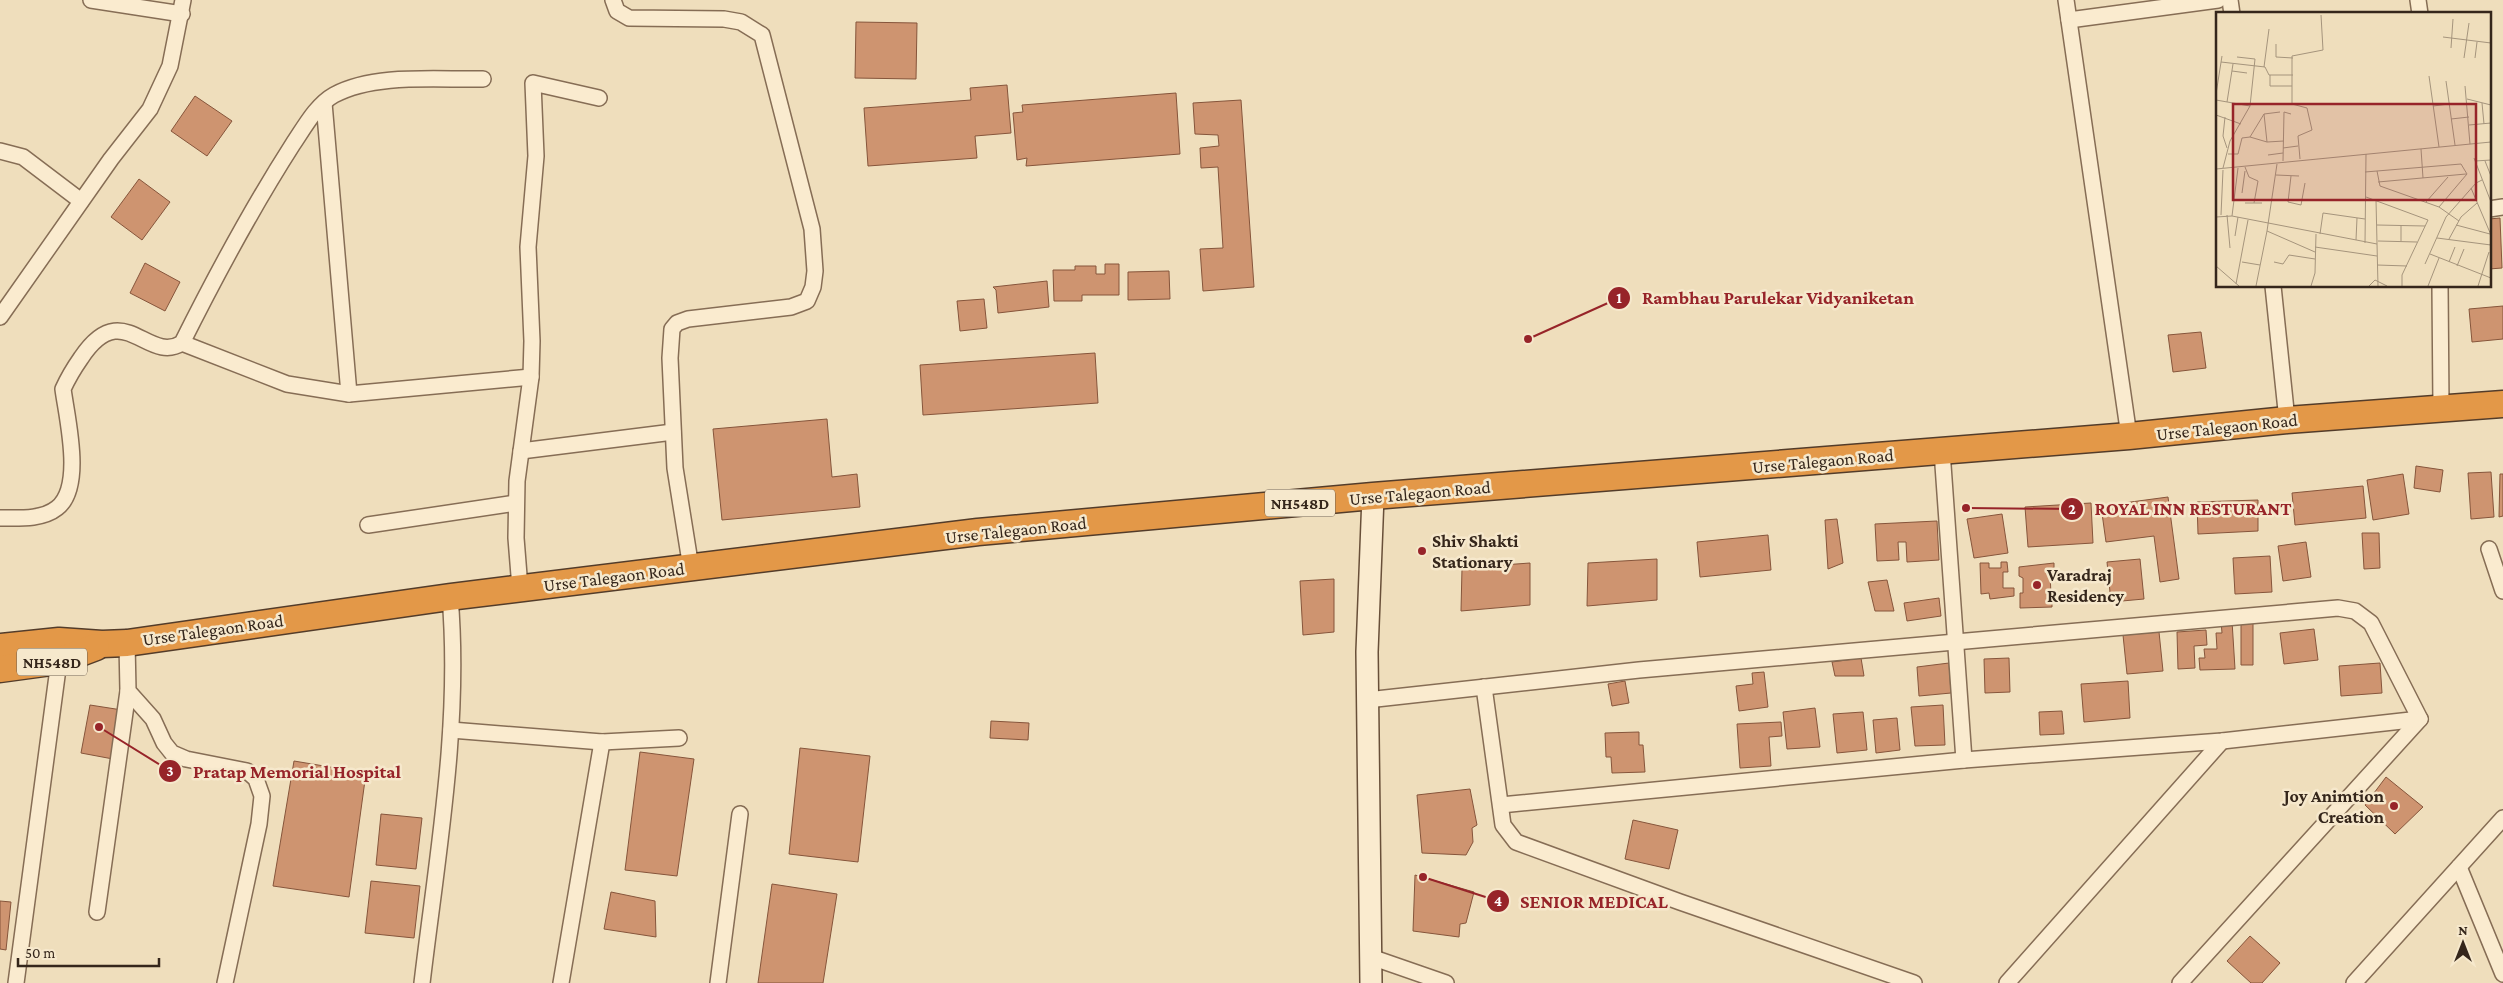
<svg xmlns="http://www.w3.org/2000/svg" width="2503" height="983" viewBox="0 0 2503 983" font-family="'Crimson Pro',serif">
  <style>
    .building { fill: #ce9470; stroke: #86553b }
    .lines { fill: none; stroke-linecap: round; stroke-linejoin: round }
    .street-casing { stroke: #866d55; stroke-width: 18 }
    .secondary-casing { stroke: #684f39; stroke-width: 24 }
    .highway-casing { stroke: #533c2a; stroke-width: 29 }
    .street { stroke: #faebcf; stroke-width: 15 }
    .secondary { stroke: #faebcf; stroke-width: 21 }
    .highway { stroke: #e39848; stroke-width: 26 }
    .poi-dot { fill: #972429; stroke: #f6e8cc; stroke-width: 2 }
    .labels { text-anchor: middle; stroke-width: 5; stroke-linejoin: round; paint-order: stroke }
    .shield { fill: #f6e8cc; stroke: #6f6050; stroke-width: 1 }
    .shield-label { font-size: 16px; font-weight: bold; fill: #35261b }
    .street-label { font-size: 18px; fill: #35261b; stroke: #f6e8cc }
    .poi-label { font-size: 18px; font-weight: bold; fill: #35261b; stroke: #f6e8cc; text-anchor: start }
    .inset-road { fill: none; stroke: #a5947c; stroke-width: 1 }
    .view { fill: #972429; fill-opacity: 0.15; stroke: #972429; stroke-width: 2.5 }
    .inset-edge { fill: none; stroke: #35261b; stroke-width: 2.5 }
    .leader { fill: none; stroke: #972429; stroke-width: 2 }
    .callout-dot { fill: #972429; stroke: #f6e8cc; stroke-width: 2 }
    .mark-label { font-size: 15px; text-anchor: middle; font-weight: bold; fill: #fff }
    .callout-label { font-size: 19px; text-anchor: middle; font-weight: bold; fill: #972429; stroke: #f6e8cc; stroke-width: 5; stroke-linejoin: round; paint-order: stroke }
  </style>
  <rect width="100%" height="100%" fill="#efdebc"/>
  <g class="building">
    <path d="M856,22L917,23L916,79L855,78Z"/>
    <path d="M1007,85L1011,133L975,136L977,158L868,166L864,108L971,100L970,88Z"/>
    <path d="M1176,93L1180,154L1026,166L1027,158L1017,160L1013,113L1023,112L1022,105Z"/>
    <path d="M195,96L232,121L207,156L171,131Z"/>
    <path d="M1241,100L1254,287L1203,291L1200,249L1223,248L1218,167L1201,168L1200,148L1219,146L1218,135L1195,134L1193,103Z"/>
    <path d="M139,179L170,202L142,240L111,217Z"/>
    <path d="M2500,218L2502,268L2489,269V219Z"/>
    <path d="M145,263L180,282L165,311L130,293Z"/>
    <path d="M1105,264H1119V295H1082V301H1054L1053,270H1075V266H1096V274H1105Z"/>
    <path d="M1169,271L1170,299L1128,300V272Z"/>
    <path d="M1047,281L1049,307L998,313L996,290L993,287Z"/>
    <path d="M984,299L987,328L960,331L957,301Z"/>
    <path d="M2503,306V339L2472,342L2469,309Z"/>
    <path d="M2201,332L2206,368L2173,372L2168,335Z"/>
    <path d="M1095,353L1098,403L923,415L920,365Z"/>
    <path d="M827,419L832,477L857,474L860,507L722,520L713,429Z"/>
    <path d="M2416,466L2443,470L2440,492L2414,488Z"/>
    <path d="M2491,472L2494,517L2471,519L2468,473Z"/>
    <path d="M2403,474L2409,514L2373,520L2367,480Z"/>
    <path d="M2500,474H2503V516L2499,517Z"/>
    <path d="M2363,486L2366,518L2295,525L2292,493Z"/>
    <path d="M2168,497L2179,579L2160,582L2154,536L2106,542L2101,506Z"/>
    <path d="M2258,500V531L2198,534L2197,502Z"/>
    <path d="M2091,503L2093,543L2028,547L2025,507Z"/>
    <path d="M2002,514L2008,553L1974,558L1967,519Z"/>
    <path d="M1837,519L1843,563L1828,569L1825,520Z"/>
    <path d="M1937,521L1939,560L1907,562L1906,542H1898L1899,560L1877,561L1875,524Z"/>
    <path d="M2362,533H2379L2380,568L2364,569Z"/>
    <path d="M1768,535L1771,570L1700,577L1697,542Z"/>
    <path d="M2306,542L2311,577L2283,581L2278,546Z"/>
    <path d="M2270,556L2272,592L2235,594L2233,558Z"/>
    <path d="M1657,559V600L1587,606L1588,563Z"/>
    <path d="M2140,559L2144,599L2111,602L2107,562Z"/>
    <path d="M2001,562H2007L2008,572H2003V588H2014V596L1990,599L1989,593L1981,594L1980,563H1989V568H2001Z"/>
    <path d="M1530,563V605L1461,611L1462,568Z"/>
    <path d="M2054,563V573H2050L2051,595H2055V601H2052V607L2020,608V593H2023V578L2019,576V567Z"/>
    <path d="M1334,579V632L1303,635L1300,581Z"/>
    <path d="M1887,580L1894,611H1875L1868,582Z"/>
    <path d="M1939,598L1941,616L1907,621L1904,603Z"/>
    <path d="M2221,621H2232L2235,669L2200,670L2199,658H2205L2204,649H2217L2216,633H2222Z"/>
    <path d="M2253,623V665H2241V624Z"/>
    <path d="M2314,629L2318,660L2284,664L2280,633Z"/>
    <path d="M2206,630L2207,645L2194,646L2195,668L2178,669L2177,632Z"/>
    <path d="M2159,632L2163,671L2127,674L2123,635Z"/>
    <path d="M1861,658L1864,676H1835L1832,662Z"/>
    <path d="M2009,658L2010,692L1985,693L1984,659Z"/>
    <path d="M1949,663L1951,693L1919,696L1917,667Z"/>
    <path d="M2380,663L2382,693L2341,696L2339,666Z"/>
    <path d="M1764,672L1768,707L1739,711L1736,686L1753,684L1752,673Z"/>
    <path d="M1625,681L1629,703L1612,706L1608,684Z"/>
    <path d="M2128,681L2130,718L2084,722L2081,684Z"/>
    <path d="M90,705L122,710L113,759L81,753Z"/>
    <path d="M1943,705L1945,745L1915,746L1911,707Z"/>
    <path d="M1815,708L1820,747L1787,749L1783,712Z"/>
    <path d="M2062,711L2064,734L2040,735L2039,712Z"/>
    <path d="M1863,712L1867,750L1837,753L1833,714Z"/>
    <path d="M1897,718L1900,750L1876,753L1873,720Z"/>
    <path d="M991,721L1029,723L1028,740L990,738Z"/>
    <path d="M1781,722L1782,736L1769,737L1771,766L1740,768L1737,724Z"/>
    <path d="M1639,732V745H1643L1645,772L1612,773L1611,757H1606L1605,733Z"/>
    <path d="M800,748L870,756L858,862L789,854Z"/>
    <path d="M640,752L694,759L677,876L625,870Z"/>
    <path d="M294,761L366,773L349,897L273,886Z"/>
    <path d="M2386,777L2423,807L2395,834L2365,805Z"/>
    <path d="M1470,789L1477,825L1472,828L1473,842L1466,855L1422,853L1417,795Z"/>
    <path d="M381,814L422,818L416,869L376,865Z"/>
    <path d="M1633,820L1678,830L1669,869L1625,859Z"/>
    <path d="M1415,875L1474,892L1466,923L1460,924L1459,937L1413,931Z"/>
    <path d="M371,881L420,886L414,938L365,933Z"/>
    <path d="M772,884L837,894L823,983H758Z"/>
    <path d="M611,892L655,901L656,937L604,929Z"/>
    <path d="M0,901L11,902L6,950L0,949Z"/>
    <path d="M2250,936L2280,963L2262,983H2251L2227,961Z"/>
  </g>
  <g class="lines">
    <defs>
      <g id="street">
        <path d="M91,0L182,14"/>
        <path d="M613,0L617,11L629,18L724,19L741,22L762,35L812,229L815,271L813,287L807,301L791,307L688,319L677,323L672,329L670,358L675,468L691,568"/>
        <path d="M2066,0L2129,436"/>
        <path d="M2230,0L2232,14"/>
        <path d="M2418,0L2420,14"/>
        <path d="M2069,20L2218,0"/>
        <path d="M324,103L349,394"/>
        <path d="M0,151L23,157L81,201"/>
        <path d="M2489,209L2503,207"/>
        <path d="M2273,286L2287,420"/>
        <path d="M2440,286L2441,407"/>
        <path d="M0,317L111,159L150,109L170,66L183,0"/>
        <path d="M182,343L287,384L349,394L531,377"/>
        <path d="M521,451L673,432"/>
        <path d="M1942,451L1964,760"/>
        <path d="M0,518C18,518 42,520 57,508C84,487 67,419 63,389C68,378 74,368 81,358C123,295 147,365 182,343C216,275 252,208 293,144C304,128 316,105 334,95C375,73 437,80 483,79"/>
        <path d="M368,525L516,503"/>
        <path d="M2489,549L2503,591"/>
        <path d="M520,588L516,538L517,481L531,377L532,341L528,247L536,156L533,83L599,98"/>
        <path d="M127,643L128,691L153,719L164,743L172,753L186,759L247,771L256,779L262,796L259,824L225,983"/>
        <path d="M1484,687L1503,825L1516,842L1680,902L1914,983"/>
        <path d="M1367,700L1639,670L2338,608L2355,611L2371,623L2420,719L2180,983"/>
        <path d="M451,730L602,742L679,738"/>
        <path d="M1501,805L1964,760L2222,741L2420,719"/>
        <path d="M2459,867L2503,974"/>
        <path d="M97,912L128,691"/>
        <path d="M1371,957L1446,983"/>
        <path d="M16,983L59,661"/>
        <path d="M422,983C437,856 461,725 450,597"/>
        <path d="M561,983L602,742"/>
        <path d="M718,983L740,814"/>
        <path d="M2007,983L2222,741"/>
        <path d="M2354,983L2503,818"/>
      </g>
      <path id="secondary" d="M1371,983L1367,652L1373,496"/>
      <g id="highway">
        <path d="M0,647L59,641L102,644L127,643L450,597L978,532L1373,496L2129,436L2287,420L2503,404"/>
        <path d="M0,669L59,661L96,647"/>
      </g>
    </defs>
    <use href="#street" class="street-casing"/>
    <use href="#secondary" class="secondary-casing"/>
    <use href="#highway" class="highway-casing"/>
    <use href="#street" class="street"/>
    <use href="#secondary" class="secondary"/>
    <use href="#highway" class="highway"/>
  </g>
  <g class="poi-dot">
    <circle cx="1422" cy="551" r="5"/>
    <circle cx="2037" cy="585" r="5"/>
    <circle cx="2394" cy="806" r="5"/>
  </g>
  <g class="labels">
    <g class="shield">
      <rect x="1265" y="489.5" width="70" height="27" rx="4"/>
      <rect x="17" y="648.5" width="70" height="27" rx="4"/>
    </g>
    <g class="shield-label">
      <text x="1300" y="509">NH548D</text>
      <text x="52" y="668">NH548D</text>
    </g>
    <g class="street-label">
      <text transform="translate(2227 427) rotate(-6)" y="6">Urse Talegaon Road</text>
      <text transform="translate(1823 461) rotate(-5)" y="6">Urse Talegaon Road</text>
      <text transform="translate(1420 493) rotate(-5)" y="6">Urse Talegaon Road</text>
      <text transform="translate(1016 530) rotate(-6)" y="6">Urse Talegaon Road</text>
      <text transform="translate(614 577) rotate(-7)" y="6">Urse Talegaon Road</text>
      <text transform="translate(213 630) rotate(-8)" y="6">Urse Talegaon Road</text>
    </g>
    <g class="poi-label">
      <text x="1432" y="547">Shiv Shakti<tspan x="1432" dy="21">Stationary</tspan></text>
      <text x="2047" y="581">Varadraj<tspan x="2047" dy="21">Residency</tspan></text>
      <text x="2384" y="802" text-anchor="end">Joy Animtion<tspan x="2384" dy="21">Creation</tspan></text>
    </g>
  </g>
  <g transform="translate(2216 12)">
    <rect width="275" height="275" fill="#efdebc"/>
    <path class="inset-road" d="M227,25L275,31M60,32V45L77,46M235,36L237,7M248,46L253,11M259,46L261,30M5,50L49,55L53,63H77M48,55L53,17M16,59L31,61M54,63V74H76M213,64L223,135M230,69L239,133M249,74L254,132M0,82L6,44M251,87L275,93M0,88L34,94M11,90L17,52M266,91L268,112M217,94L233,92M48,102L51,130M0,103L25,112M9,105L7,124L11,136M235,107L253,105M253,113L275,111M34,125L51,130L68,129M67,136L82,134M205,137L207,166M12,142H22L26,126L34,125L48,102L64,100M52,143L67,141M258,146L275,190M84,147L82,124L96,118L91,96L76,92V44L107,38L105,3M67,149L68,100L75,102M259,149L275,148M269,149L275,164M61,152L51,219L99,240M29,155L33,165L42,169L38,191M7,156L14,129L34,94L39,47L21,45M0,157L275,130M161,159L164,174L223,195L243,209M149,160L245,152L251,162L223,195M60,163L83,164M75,164L72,190L85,193L89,171M162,170L250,162M255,176L275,223M26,181L29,159M150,185L212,208L186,263V274M160,188L162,274M210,190L232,165M29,191H46M5,203L7,158M11,203L14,236M16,204L22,156M0,205L16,204L161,232M161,213L209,214M185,213V229M240,213L274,222M104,222L107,201L149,207M19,224L22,205M221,226L275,233M233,227L245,205L261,191M140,228L141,206M162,229L201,230M149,231L150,142M99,235L161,244M214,242L275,266M26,250L44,253M58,250L67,252L73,243L99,247M233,250L239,235M209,252L230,205L260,171L266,168M161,253L191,254M0,254L23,274M241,254L248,237M20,272L32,208M40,274L51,219M95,274L99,261L100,222M153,274L159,268L171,274M212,274L223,246M262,274L273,240"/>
    <path class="view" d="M17,92H260V188H17Z"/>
    <rect width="275" height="275" class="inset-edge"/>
  </g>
  <path class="leader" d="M1528 339L1619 298M1966 508L2072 509M99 727L170 771M1423 877L1498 901"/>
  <g class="callout-dot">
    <circle cx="1528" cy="339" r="5"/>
    <circle cx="1966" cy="508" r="5"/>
    <circle cx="99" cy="727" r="5"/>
    <circle cx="1423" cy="877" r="5"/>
    <circle cx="1619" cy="298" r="12"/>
    <circle cx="2072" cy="509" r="12"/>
    <circle cx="170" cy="771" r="12"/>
    <circle cx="1498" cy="901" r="12"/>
  </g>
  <g class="mark-label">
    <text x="1619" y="303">1</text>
    <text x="2072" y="514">2</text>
    <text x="170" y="776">3</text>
    <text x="1498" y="906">4</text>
  </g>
  <g class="callout-label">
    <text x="1778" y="304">Rambhau Parulekar Vidyaniketan</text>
    <text x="2193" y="515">ROYAL INN RESTURANT</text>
    <text x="297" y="778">Pratap Memorial Hospital</text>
    <text x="1594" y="908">SENIOR MEDICAL</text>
  </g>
  <g transform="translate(2463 943)" stroke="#f6e8cc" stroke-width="4" paint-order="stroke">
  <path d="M0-4L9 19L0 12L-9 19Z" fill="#35261b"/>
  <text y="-8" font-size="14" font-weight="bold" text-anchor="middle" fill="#35261b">N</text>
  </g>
  <path d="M18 958v8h141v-8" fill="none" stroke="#35261b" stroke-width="2.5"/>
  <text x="25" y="958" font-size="15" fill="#35261b" stroke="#f6e8cc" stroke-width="4" paint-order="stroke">50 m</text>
</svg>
